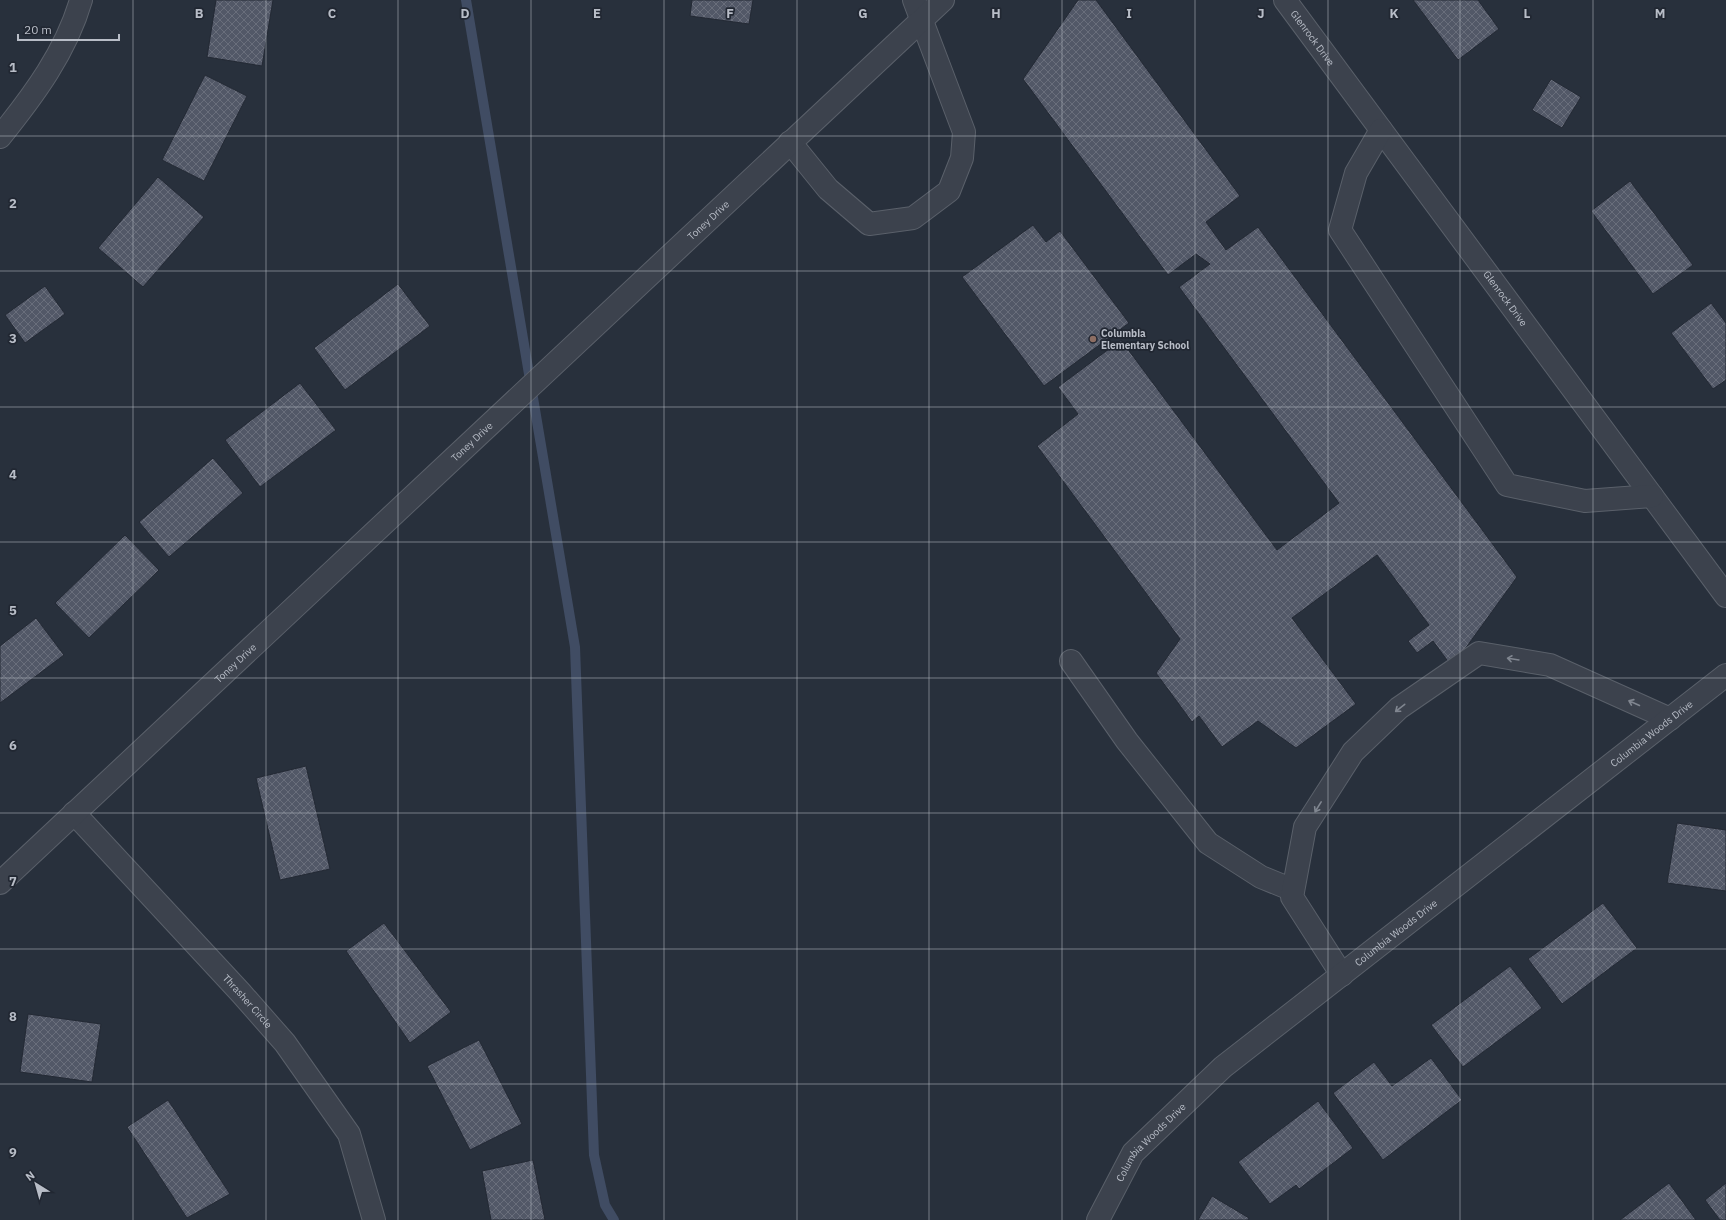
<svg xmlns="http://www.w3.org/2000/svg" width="1726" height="1220" viewBox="0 0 1726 1220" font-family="'IBM Plex Sans',sans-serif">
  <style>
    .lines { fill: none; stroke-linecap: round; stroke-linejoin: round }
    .stream { stroke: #404c63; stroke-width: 10 }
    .building { fill: url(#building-cross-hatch); stroke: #232934 }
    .minor-casing { stroke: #5a606a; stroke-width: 24 }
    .minor { stroke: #3c424d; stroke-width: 22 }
    .oneway { stroke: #808690 }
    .grid { fill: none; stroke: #b8bdc7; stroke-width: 1; stroke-opacity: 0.55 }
    .education-dot { fill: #8d6e63; stroke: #212732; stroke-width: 1.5 }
    .labels { text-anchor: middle; stroke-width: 3.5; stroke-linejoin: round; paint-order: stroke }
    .street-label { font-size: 10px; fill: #b8bdc7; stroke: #212732 }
    .poi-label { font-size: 10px; font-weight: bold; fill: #b8bdc7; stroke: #212732; text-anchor: start }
    .grid-label { font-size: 13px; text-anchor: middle; font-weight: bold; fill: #b8bdc7; stroke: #212732; stroke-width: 3.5; stroke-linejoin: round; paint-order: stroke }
  </style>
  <defs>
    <pattern id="building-cross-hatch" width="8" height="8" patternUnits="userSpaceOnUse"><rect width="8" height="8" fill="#525867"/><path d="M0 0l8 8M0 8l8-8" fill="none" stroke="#696e7b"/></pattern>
  </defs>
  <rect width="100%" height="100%" fill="#28303c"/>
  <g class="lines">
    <path class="stream" d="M466,0L575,647L594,1155L605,1205L614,1220"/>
  </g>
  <g class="building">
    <path d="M216,0H273L262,66L207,57Z"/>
    <path d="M692,0H753L749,24L690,16Z"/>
    <path d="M1078,0H1096L1240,196L1206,222L1226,250L1258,227L1517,577L1452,667L1433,641L1417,653L1408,641L1429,625L1377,555L1292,618L1356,704L1296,748L1258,721L1222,747L1199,716L1192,722L1156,673L1180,639L1037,446L1078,414L1058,387L1121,340L1277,550L1339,503L1179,287L1210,264L1196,254L1168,275L1023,79Z"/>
    <path d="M1413,0H1478L1499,29L1458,60Z"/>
    <path d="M205,75L247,96L204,181L162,160Z"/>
    <path d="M1551,79L1581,97L1562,128L1532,110Z"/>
    <path d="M158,177L204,217L143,287L98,248Z"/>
    <path d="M1630,181L1693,265L1653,294L1591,211Z"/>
    <path d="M1033,225L1046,242L1060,231L1129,323L1044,386L962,277Z"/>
    <path d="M398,284L430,326L345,390L314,348Z"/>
    <path d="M45,286L65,314L25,343L5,315Z"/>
    <path d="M1711,303L1726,323V380L1713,389L1671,333Z"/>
    <path d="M300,383L336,430L260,487L225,440Z"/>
    <path d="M213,458L243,493L169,557L139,522Z"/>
    <path d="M125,535L159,570L89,638L55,603Z"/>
    <path d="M36,618L64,655L0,703V646Z"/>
    <path d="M306,766L330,869L280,880L256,778Z"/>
    <path d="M1677,823L1726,830V891L1667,883Z"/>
    <path d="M1603,903L1637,948L1562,1004L1528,959Z"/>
    <path d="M384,923L451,1012L410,1043L346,951Z"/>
    <path d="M1510,966L1542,1008L1463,1067L1431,1025Z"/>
    <path d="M28,1014L101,1024L92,1082L20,1072Z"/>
    <path d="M479,1040L522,1124L470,1150L427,1066Z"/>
    <path d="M1431,1058L1462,1100L1383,1160L1333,1093L1374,1062L1392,1086Z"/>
    <path d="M168,1100L230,1194L187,1218L127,1127Z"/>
    <path d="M1318,1101L1353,1148L1299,1189L1296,1185L1270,1204L1238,1162Z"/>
    <path d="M533,1160L545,1220H491L482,1171Z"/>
    <path d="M1669,1183L1696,1220H1620Z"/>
    <path d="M1726,1183V1220H1720L1705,1200Z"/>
    <path d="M1212,1196L1249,1218L1248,1220H1198Z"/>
  </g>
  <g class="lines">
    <defs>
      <g id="minor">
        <path id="s1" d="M1285,0L1726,596"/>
        <path d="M1381,130L1356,173L1340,230L1507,485L1585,501L1652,496"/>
        <path d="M0,137C33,96 66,52 81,0"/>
        <path d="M790,142L828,189L869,224L913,218L949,191L962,158L964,132L914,0"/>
        <path d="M1071,661L1127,741L1208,843L1261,877L1293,890"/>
        <path id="s2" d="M74,813L241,993L285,1043L349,1134L374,1220"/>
        <path id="s3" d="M0,883L943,0"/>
        <path d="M1342,975L1292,897L1305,827L1353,752L1399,708L1479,653L1550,665L1670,719"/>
        <path id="s4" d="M1098,1220L1133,1153L1223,1067L1726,675"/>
      </g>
    </defs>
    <use href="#minor" class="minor-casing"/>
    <use href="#minor" class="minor"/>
  </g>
  <defs><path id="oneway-shaft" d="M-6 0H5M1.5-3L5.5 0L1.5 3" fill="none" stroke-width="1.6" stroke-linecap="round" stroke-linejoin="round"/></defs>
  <g class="oneway">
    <use href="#oneway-shaft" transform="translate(1513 659) rotate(-171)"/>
    <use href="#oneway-shaft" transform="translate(1634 703) rotate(-156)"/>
    <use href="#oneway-shaft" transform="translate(1400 708) rotate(142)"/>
    <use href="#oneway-shaft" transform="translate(1318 807) rotate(122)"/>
  </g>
  <path class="grid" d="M133,0V1220M266,0V1220M398,0V1220M531,0V1220M664,0V1220M797,0V1220M929,0V1220M1062,0V1220M1195,0V1220M1328,0V1220M1460,0V1220M1593,0V1220M0,136H1726M0,271H1726M0,407H1726M0,542H1726M0,678H1726M0,813H1726M0,949H1726M0,1084H1726"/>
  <circle class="education-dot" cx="1093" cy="339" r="4"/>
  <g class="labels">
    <g class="street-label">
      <text dy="4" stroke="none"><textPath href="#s1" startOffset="47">Glenrock Drive</textPath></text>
      <text dy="4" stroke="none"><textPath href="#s3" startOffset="970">Toney Drive</textPath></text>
      <text dy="4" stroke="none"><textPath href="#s1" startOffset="371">Glenrock Drive</textPath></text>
      <text dy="4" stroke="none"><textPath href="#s3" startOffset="646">Toney Drive</textPath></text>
      <text dy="4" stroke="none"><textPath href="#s3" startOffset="322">Toney Drive</textPath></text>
      <text dy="4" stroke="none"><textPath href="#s4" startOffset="743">Columbia Woods Drive</textPath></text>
      <text dy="4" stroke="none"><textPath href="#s4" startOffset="419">Columbia Woods Drive</textPath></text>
      <text dy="4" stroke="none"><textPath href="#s2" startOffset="256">Thrasher Circle</textPath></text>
      <text dy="4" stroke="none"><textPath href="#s4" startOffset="95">Columbia Woods Drive</textPath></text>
    </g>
    <g class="poi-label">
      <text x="1101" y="337">Columbia<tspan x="1101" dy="12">Elementary School</tspan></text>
    </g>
  </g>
  <g class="grid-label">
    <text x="199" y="18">B</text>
    <text x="332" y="18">C</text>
    <text x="465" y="18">D</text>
    <text x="597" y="18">E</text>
    <text x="730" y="18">F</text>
    <text x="863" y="18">G</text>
    <text x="996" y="18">H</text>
    <text x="1129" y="18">I</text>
    <text x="1261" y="18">J</text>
    <text x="1394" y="18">K</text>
    <text x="1527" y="18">L</text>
    <text x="1660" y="18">M</text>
    <text x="13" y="72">1</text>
    <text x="13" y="208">2</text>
    <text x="13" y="343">3</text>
    <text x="13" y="479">4</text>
    <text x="13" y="615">5</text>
    <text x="13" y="750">6</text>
    <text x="13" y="886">7</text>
    <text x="13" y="1021">8</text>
    <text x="13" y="1157">9</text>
  </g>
  <g transform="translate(36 1184) rotate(323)" stroke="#212732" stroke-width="3" paint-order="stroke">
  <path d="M0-3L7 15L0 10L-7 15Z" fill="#b8bdc7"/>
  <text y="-6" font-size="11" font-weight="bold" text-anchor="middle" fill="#b8bdc7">N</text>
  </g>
  <path d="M18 34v6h101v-6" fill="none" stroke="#b8bdc7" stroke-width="2"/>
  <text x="24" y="34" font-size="12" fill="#b8bdc7" stroke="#212732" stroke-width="3" paint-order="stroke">20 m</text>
</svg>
